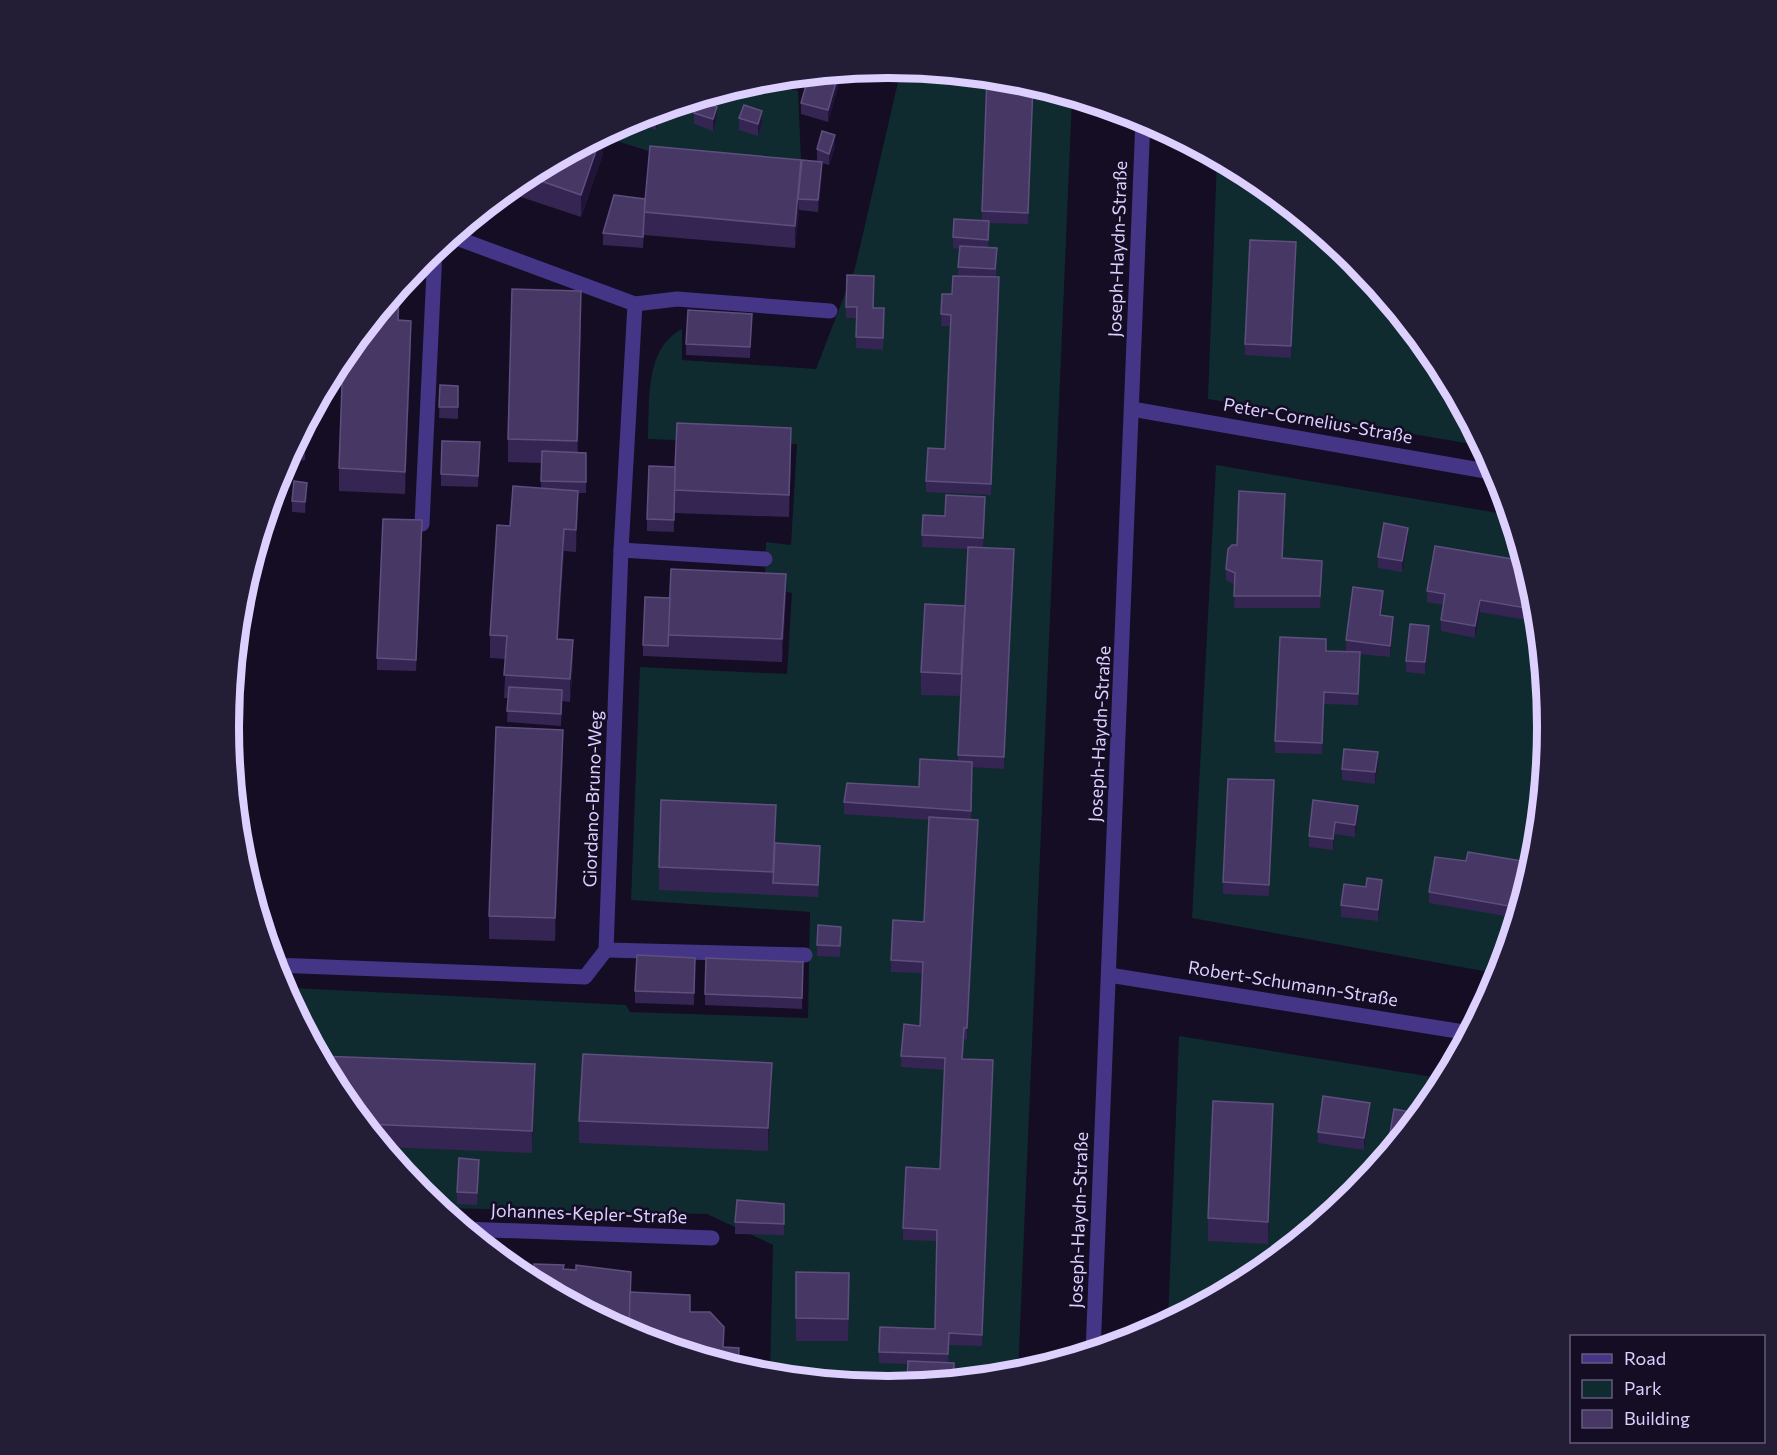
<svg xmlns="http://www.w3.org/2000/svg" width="1777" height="1455" viewBox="0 0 1777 1455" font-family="Commissioner,sans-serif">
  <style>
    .green { fill: #0f2b2f }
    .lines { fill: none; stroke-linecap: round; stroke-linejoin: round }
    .lane { stroke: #453586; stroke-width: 15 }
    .street { stroke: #453586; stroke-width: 15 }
    .wall { fill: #352553 }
    .shaded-wall { fill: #201438 }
    .building { fill: #473765; stroke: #5e4f7e; stroke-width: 1.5 }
    .labels { text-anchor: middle; stroke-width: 5; stroke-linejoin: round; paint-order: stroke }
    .street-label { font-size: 18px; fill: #ddd0ff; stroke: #140d24 }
    .rim { fill: none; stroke: #ddd0ff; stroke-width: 8 }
  </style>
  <rect width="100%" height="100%" fill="#140d24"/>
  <g class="green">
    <path d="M901,69L1018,80L1072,97L1018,1375L888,1387L770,1376L773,1245L707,1214L439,1208L422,1194L340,1094L294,1009L295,988L626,1005L630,1012L808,1018L810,912L631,900L640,667L787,674L792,593L765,586L766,542L791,545L797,444L648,439C650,401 644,349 682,329V360L816,369L855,268Z"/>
    <path d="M757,81L798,91L801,159L658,154L601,136L636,118Z"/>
    <path d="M1217,158L1255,179L1355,261L1437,361L1483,446L1208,399Z"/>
    <path d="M1216,465L1510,515L1536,599L1548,728L1536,857L1500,974L1192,918Z"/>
    <path d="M1179,1036L1445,1079L1437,1094L1355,1194L1255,1276L1168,1323Z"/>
  </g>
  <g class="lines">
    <g class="lane">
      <path d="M422,524L435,250"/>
      <path d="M621,550L765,559"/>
      <path d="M606,950L805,955"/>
    </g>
    <g class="street">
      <path d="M635,304L677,299L830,311"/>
      <path d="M1132,409L1497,473"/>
      <path d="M232,758L237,643"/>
      <path d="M274,965L585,977L606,950L621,550L635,304L451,236"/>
      <path d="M1109,975L1470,1033"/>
      <path d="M464,1229L712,1238"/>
      <path d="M1093,1352L1143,119"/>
    </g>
  </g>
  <g class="wall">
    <path d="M839,83L828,122L801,114V103Z"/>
    <path d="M1033,85L1028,224L989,223L988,248L997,260L996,277L999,289L991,495L926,492V481L945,449L951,326H941L942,294H952L958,276L960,249L953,248V237L982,221V211Z"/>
    <path d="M663,110V112L656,130L644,126V115Z"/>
    <path d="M694,113L717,118L713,131L694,124Z"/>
    <path d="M739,118L762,123L758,136L739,130Z"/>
    <path d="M603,136V154L581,217L506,192L522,179Z"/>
    <path d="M835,147L829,165L822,163V174L818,212L799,210L795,248L644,235V232L643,248L603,245V233L645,199L801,171L821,162L817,161V149Z"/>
    <path d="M1296,253L1291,358L1245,355V344Z"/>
    <path d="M400,287L399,320L411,343L405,494L339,491V468L343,357Z"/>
    <path d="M846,307L874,308L884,320L883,350L856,348L857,318H846Z"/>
    <path d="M581,313L578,452L586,453V493H578L576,552L564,551L558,639L573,663L570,702L562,701L561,726L507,722L508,698H504L506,659L490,658V635L510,526L541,488V463L508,462V439Z"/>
    <path d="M752,314L750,358L686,355V344Z"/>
    <path d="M440,385L458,386V419L439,418Z"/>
    <path d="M303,430L305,449V460L292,462L291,452Z"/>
    <path d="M480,442L478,487L441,486V474Z"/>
    <path d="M791,451L789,517L674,513V532L647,531V519L675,467Z"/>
    <path d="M307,494L305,513L292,512V501Z"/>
    <path d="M1285,505L1283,559L1322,572L1320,608H1234L1235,585L1226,580V569L1237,545Z"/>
    <path d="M985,508L983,548L1014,561L1004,769L972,767L971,820L978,831L967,1040L964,1039L963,1059L993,1060L982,1346L949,1345L948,1363H954V1381L888,1388L907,1381L908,1364L879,1363V1352L935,1329L937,1241L903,1240V1228L940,1169L944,1070L901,1067V1056L920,1026L923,973L891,972V960L924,922L929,820L844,814V802L919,787L958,761L961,696L921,695V672L965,618L968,549L922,547L923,515L945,516Z"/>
    <path d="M422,532L416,671L377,670V658Z"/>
    <path d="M1408,539L1402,572L1378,568V557Z"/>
    <path d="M1427,591L1536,599L1538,622L1480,612L1475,638L1441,631V620L1443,605L1427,602Z"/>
    <path d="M786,596L782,662L643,656V645L670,598Z"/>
    <path d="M1383,602L1381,615L1393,628L1390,657L1360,654L1358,705L1324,704L1322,754L1275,753V741L1326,651L1346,652V640Z"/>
    <path d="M1429,638L1425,674L1406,672V661Z"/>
    <path d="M1544,677L1548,727L1540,726V703Z"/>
    <path d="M563,752L555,941L489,939V916Z"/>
    <path d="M1378,764L1375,784L1342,780V769Z"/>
    <path d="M1274,792L1269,896L1223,894V882Z"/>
    <path d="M1358,806V817L1355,837L1335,834L1333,850L1309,847V836Z"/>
    <path d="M776,827L775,843L820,857L818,897L659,890V867Z"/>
    <path d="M1466,861L1534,863L1517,918L1429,903V892Z"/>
    <path d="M1382,891L1378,921L1341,917V905Z"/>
    <path d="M818,925L841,927L840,957L817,956Z"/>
    <path d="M695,958L694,1005L635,1003V991Z"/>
    <path d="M803,962L802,1009L705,1005V994Z"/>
    <path d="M772,1085L768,1151L579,1143V1121Z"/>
    <path d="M535,1087L532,1153L383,1147L340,1094Z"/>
    <path d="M1370,1114L1364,1150L1318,1143V1132Z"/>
    <path d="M1273,1126L1268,1244L1208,1241V1218Z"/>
    <path d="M479,1171L477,1205L457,1204V1192Z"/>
    <path d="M784,1204V1235L735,1234V1222Z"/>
    <path d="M796,1272L849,1296L848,1341H796Z"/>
  </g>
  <g class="shaded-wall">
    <path d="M839,72V83L828,122V110Z"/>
    <path d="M717,107V118L713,131V119Z"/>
    <path d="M663,110V112L656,130V119L659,111Z"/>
    <path d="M762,111V123L758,136V124Z"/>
    <path d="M835,135V147L829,165V154Z"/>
    <path d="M601,136H603V154L581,217V195Z"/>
    <path d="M801,160V182L798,199L799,210L795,248V226Z"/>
    <path d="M822,162V174L818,212V200Z"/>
    <path d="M1296,242V253L1291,358V346Z"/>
    <path d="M400,287L398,343L399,288Z"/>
    <path d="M581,291V313L577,464V441Z"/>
    <path d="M411,321V343L405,494V472Z"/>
    <path d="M791,428V451L789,517V495Z"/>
    <path d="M307,483V494L305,513V502Z"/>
    <path d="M578,491V513L576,552V530Z"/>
    <path d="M1408,528V539L1402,572V561Z"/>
    <path d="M564,529V551L557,662V639Z"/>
    <path d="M1014,549V561L1004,769V757Z"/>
    <path d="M786,574V596L782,662V639Z"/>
    <path d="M1383,591V602L1380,626V615Z"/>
    <path d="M1480,600V612L1475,638V626Z"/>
    <path d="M1393,617V628L1390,657V646Z"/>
    <path d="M1429,626V638L1425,674V662Z"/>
    <path d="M573,640V663L570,702V679Z"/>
    <path d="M563,730V752L555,941V918Z"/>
    <path d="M1378,752V764L1375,784V772Z"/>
    <path d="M776,805V827L773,883V872Z"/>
    <path d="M1358,806V817L1355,837V825Z"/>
    <path d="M978,820V831L967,1040V1028Z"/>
    <path d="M1335,822V834L1333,850V839Z"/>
    <path d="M1382,880V891L1378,921V910Z"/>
    <path d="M772,1063V1085L768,1151V1128Z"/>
    <path d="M535,1064V1087L532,1153V1131Z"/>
    <path d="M1370,1103V1114L1364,1150V1138Z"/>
    <path d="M1273,1104V1126L1268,1244V1222Z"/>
  </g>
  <g class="building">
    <path d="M839,72L828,110L801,103L809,75Z"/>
    <path d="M987,77L1018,80L1033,85L1028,213L982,211Z"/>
    <path d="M699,100L717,107L713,119L694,113Z"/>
    <path d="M744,105L762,111L758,124L739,118Z"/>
    <path d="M659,111L656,119L645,115Z"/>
    <path d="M822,131L835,135L829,154L817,149Z"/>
    <path d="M601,136L581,195L527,176Z"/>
    <path d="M650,146L801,160L795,226L644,212Z"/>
    <path d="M802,160L822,162L818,200L798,199Z"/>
    <path d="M614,195L645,199L643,237L603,233Z"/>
    <path d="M954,219L989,221L988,240L953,237Z"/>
    <path d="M1250,240L1296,242L1291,346L1245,344Z"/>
    <path d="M960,246L997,248L995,269L958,267Z"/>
    <path d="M847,275L874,276L873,308H884L883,338L856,337L857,307H846Z"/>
    <path d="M953,276L999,277L991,484L926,481L928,448L945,449L951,315L941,314L942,294H952Z"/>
    <path d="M399,288L398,320L411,321L405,472L339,468L343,357Z"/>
    <path d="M512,289L581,291L577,441L508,439Z"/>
    <path d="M688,310L752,314L750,347L686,344Z"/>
    <path d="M440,385L458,386V407H439Z"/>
    <path d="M677,423L791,428L789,495L674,490Z"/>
    <path d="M303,430L305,449L292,450Z"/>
    <path d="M442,441L480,442L478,476L441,474Z"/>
    <path d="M542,451L586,453V482L541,481Z"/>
    <path d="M649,466L675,467L674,520L647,519Z"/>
    <path d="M294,481L307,483L305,502L292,501Z"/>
    <path d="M513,486L578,491L576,530L564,529L557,639L573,640L570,679L504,675L507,636L490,635L497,525L510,526Z"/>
    <path d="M1239,491L1285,494L1282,558L1322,561L1320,596H1234L1235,573L1226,569L1228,549L1232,545H1237Z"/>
    <path d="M946,495L985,497L983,538L922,535L923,515L945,516Z"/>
    <path d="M383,519L422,520L416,660L377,658Z"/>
    <path d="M1384,523L1408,528L1402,561L1378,557Z"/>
    <path d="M1435,546L1524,561L1536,599L1537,610L1480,600L1475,626L1441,620L1445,594L1427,591Z"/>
    <path d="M968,547L1014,549L1004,757L958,755Z"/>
    <path d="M671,569L786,574L782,639L668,635Z"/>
    <path d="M1353,587L1383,591L1380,615L1393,617L1390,646L1346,640Z"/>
    <path d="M645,597L670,598L668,646L643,645Z"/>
    <path d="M925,604L965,606L961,674L921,672Z"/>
    <path d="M1410,624L1429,626L1425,662L1406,661Z"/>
    <path d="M1280,637L1326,639V651L1360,652L1358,694L1324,692L1322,743L1275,741Z"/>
    <path d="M1544,677L1546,704L1540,703Z"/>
    <path d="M509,687L562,690L561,714L507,711Z"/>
    <path d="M496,727L563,730L555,918L489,916Z"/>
    <path d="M1344,749L1378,752L1375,772L1342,769Z"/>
    <path d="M920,759L972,762L971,811L844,802L847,783L919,787Z"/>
    <path d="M1228,779L1274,780L1269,885L1223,882Z"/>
    <path d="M661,800L776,805L773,872L659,867Z"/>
    <path d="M1313,800L1358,806L1355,825L1335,822L1333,839L1309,836Z"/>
    <path d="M929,817L978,820L967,1028H964L962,1059L993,1060L982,1335L949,1333L948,1354L879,1352L880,1327L935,1329L937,1230L903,1228L906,1167L940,1169L945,1058L901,1056L904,1024L920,1026L923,962L891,960L893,920L924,922Z"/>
    <path d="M775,843L820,846L818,885L773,883Z"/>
    <path d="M1468,852L1534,863L1520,908L1429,892L1435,857L1466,861Z"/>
    <path d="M1367,878L1382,880L1378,910L1341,905L1344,884L1366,887Z"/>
    <path d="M818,925L841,927L840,946L817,945Z"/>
    <path d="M637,955L695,958L694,993L635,991Z"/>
    <path d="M706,958L803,962L802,998L705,994Z"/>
    <path d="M583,1054L772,1063L768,1128L579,1121Z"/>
    <path d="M319,1056L535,1064L532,1131L364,1124L340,1094Z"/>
    <path d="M1323,1096L1370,1103L1364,1138L1318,1132Z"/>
    <path d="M1213,1101L1273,1104L1268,1222L1208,1218Z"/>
    <path d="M1394,1109L1421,1114L1386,1157Z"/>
    <path d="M459,1158L479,1160L477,1193L457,1192Z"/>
    <path d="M737,1200L784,1204V1224L735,1222Z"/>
    <path d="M534,1264L564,1265L563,1269L576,1270V1265L631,1272L629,1333L522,1276L511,1267L534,1268Z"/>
    <path d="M796,1272L849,1273L848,1319L796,1318Z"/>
    <path d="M630,1292L690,1295V1312H710L724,1327L723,1347L739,1348L738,1368L636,1337L629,1334Z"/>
    <path d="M908,1361L954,1363V1381L888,1388L883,1387V1380L907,1381Z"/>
  </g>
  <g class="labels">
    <g class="street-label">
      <text transform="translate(1118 249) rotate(-88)" y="6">Joseph-Haydn-Straße</text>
      <text transform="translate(1318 421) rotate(10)" y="6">Peter-Cornelius-Straße</text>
      <text transform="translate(1100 734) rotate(-87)" y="6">Joseph-Haydn-Straße</text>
      <text transform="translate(593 799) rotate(-88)" y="6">Giordano-Bruno-Weg</text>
      <text transform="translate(1293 984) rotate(9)" y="6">Robert-Schumann-Straße</text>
      <text transform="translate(589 1214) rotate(2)" y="6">Johannes-Kepler-Straße</text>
      <text transform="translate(1079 1220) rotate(-88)" y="6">Joseph-Haydn-Straße</text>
    </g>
  </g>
  <path d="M0 0H1777V1455H0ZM239 727a649 649 0 1 1 1298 0a649 649 0 1 1-1298 0Z" fill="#241d36" fill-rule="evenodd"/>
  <path class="rim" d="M239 727a649 649 0 1 1 1298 0a649 649 0 1 1-1298 0Z"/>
  <rect x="1570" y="1335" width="195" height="108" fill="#140d24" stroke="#645b7c" stroke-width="1.5"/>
  <rect x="1582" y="1354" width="30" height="9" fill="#453586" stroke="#645b7c" stroke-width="1.5"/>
  <text x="1624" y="1365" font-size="18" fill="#ddd0ff">Road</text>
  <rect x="1582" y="1380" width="30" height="18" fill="#0f2b2f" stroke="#645b7c" stroke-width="1.5"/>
  <text x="1624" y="1395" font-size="18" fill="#ddd0ff">Park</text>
  <rect x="1582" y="1410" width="30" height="18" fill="#473765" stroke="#645b7c" stroke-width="1.5"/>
  <text x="1624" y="1425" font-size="18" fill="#ddd0ff">Building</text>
</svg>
